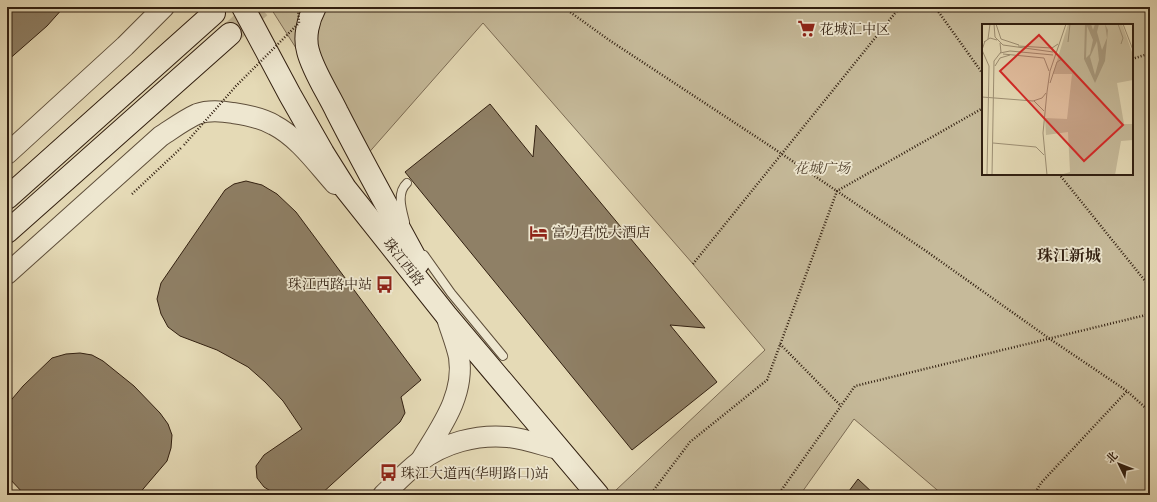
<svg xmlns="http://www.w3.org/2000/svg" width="1157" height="502" viewBox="0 0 1157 502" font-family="Alegreya,'Noto Serif SC',serif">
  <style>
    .green { fill: #c6ba9a; stroke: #7c6c55; fill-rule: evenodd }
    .building { fill: #8f8066; stroke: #311f10 }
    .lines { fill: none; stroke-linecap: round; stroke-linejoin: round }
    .secondary-tunnel { stroke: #c1b595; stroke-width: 22; stroke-dasharray: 22 11; stroke-linecap: butt }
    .service-casing { stroke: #5e4e3a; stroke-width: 10 }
    .tertiary-casing { stroke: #5e4e3a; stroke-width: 22 }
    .secondary-casing { stroke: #311f10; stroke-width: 24 }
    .path { stroke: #311f10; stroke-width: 2.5; stroke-dasharray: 1 2; stroke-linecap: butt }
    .service { stroke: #eee7d0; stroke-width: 8 }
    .tertiary { stroke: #eee7d0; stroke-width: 20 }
    .secondary { stroke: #eee7d0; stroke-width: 22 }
    .path-bridge { stroke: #311f10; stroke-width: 2.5; stroke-dasharray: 1 2; stroke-linecap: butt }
    .labels { text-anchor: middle; stroke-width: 3.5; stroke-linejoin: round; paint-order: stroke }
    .poi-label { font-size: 14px; fill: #311f10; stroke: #eee7d0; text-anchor: start }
    .park-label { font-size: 14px; font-style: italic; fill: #564632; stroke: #eee7d0 }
    .street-label { font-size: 14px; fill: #311f10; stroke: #eee7d0 }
    .quarter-label { font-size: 16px; font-weight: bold; fill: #311f10; stroke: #eee7d0 }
    .inset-road { fill: none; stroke: #9d8f74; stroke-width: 1 }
    .view { fill: #d62828; fill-opacity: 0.15; stroke: #d62828; stroke-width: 2 }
    .inset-edge { fill: none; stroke: #311f10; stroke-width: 2 }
  </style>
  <rect width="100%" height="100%" fill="#e5dab6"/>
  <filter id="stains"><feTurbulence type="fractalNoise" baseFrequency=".005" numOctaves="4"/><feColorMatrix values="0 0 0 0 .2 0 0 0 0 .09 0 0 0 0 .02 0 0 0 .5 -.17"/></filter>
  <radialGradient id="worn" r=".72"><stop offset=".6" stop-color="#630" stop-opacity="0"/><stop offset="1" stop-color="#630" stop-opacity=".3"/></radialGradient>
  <path class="green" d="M270,7H1150V495H943L854,419L800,495H621L616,490L765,350L693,264L483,23L365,157ZM983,25H1132V174H983Z"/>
  <g class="building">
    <path d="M7,7H64L47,26L7,61Z"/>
    <path d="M490,104L533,157L536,125L705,328L670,325L717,382L632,450L405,172Z"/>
    <path d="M246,181L262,185L277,194L296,212L421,380L401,397L405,413L400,422L320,495H277L264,487L257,478L256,466L264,455L302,429L283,401L265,382L248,367L217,350L180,336L168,327L161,314L157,299L161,283L225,190L234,184Z"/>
    <path d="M80,353L92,355L103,361L134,386L160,413L168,424L172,435L171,448L167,461L138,495H25L7,476V405L23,386L52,358L66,354Z"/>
    <path d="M858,479L875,495H846Z"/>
  </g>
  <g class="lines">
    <path class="secondary-tunnel" d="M230,34L260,7"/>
    <defs>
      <g id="service">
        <path d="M405,222C402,210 396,193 407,183"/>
        <path d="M424,255L451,293L503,356"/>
      </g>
      <g id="tertiary">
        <path d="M7,154L125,46L164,7"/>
        <path d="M7,274L161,136C172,129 184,120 197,114C208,110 222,111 233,113C247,115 262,118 274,125C299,138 317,164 335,184"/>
        <path d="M421,460C440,428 465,396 459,357C456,343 450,329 446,315"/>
        <path d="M383,495C395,484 406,472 419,462C443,443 477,434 508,437C525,439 542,445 558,449"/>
      </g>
      <g id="secondary">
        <path d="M243,7L290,95L323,153L345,188L446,315L598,495"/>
        <path d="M315,7C308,20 304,37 308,51C313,71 328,93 337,112C363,163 391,213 418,263"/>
        <path d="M7,198L214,13"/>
        <path d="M7,232L230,34"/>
      </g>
    </defs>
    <use href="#service" class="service-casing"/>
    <use href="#tertiary" class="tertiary-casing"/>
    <use href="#secondary" class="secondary-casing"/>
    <g class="path">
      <path d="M563,7L609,40L767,144L926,251L1050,339L1127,391L1150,412"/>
      <path d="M935,7L983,74"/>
      <path d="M1132,59L1148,54L1150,51"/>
      <path d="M1059,174L1150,287"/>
      <path d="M132,194L181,148"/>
      <path d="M693,264L900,7"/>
      <path d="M780,344L841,406"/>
      <path d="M650,495L690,442L767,380L837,191L983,108"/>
      <path d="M778,495L855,386L1150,314"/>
      <path d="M1034,495L1041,483L1127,391"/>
    </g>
    <use href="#service" class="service"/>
    <use href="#tertiary" class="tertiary"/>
    <use href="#secondary" class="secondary"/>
    <path class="path-bridge" d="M184,145L236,86L299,23L298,7"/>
  </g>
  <defs>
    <symbol id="supermarket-bare" viewBox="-9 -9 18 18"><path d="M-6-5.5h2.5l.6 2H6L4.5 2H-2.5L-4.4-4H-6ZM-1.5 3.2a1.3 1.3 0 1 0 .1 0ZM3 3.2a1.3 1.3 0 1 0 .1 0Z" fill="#8f2418" stroke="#eee7d0" stroke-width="2.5" paint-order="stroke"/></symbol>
    <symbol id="hotel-bare" viewBox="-9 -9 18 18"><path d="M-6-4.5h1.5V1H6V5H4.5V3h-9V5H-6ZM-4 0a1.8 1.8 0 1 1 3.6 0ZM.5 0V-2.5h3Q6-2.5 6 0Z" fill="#8f2418" stroke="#eee7d0" stroke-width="2.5" paint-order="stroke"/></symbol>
    <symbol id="bus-bare" viewBox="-9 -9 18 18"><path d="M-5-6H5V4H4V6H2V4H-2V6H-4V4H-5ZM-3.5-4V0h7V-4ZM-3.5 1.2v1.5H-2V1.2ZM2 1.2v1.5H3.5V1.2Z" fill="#8f2418" stroke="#eee7d0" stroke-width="2.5" paint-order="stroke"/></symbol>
  </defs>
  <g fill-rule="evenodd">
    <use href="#supermarket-bare" x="794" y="16" width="25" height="25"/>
    <use href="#hotel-bare" x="526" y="220" width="25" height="25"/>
    <use href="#bus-bare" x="372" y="272" width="25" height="25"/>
    <use href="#bus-bare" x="376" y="460" width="25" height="25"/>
  </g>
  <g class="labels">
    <g class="poi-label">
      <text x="820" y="34">花城汇中区</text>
      <text x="552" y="237">富力君悦大酒店</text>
      <text x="372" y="289" text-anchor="end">珠江西路中站</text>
      <text x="401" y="478">珠江大道西(华明路口)站</text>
    </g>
    <g class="park-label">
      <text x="822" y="173">花城广场</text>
    </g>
    <g class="street-label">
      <text transform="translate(404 262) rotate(52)" y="5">珠江西路</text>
    </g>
    <g class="quarter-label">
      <text x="1069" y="261">珠江新城</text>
    </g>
  </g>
  <g transform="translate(982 24)">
    <rect width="151" height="151" fill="#e5dab6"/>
    <path d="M86,0H140L150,28L151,56L135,59L142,100H151V116L139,117L133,151H78L88,148L86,108L64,111L63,94L85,95L90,50H71Z" fill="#c6ba9a"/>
    <path d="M103,0H109L111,6L113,0H117L115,8L120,26L125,14L123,0L126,6L123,37L113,59L102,35ZM105,2L111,16L108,30L104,34ZM115,17L117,36L113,51L108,33Z" fill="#a89a7e" fill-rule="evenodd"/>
    <path class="inset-road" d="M12,0L13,13L21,21L71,28M14,0L19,15L37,21M136,0L141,14L139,20M141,0L151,26M6,15L8,0M3,17L0,26L7,42L5,151M2,18L8,14L15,16M86,18L88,0M36,22L70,24L76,20M18,29L28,27L71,31M21,30L62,34L67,47M13,42L18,34L28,31M68,59L75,38L80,35M0,73L51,77L60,74L64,69M52,77L62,87M11,119L54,123L62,131M10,151L12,37L19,28L18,19M65,151L61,109L65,68L68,47L84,0"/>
    <path class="view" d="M57,11L141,101L102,137L18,47Z"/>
    <rect width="151" height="151" class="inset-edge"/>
  </g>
  <rect width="1157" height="502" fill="none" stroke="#e5dab6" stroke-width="24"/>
  <rect x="8" y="8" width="1141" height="486" fill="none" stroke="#311f10" stroke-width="2"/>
  <rect x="12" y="12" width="1133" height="478" fill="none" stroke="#311f10"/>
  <g transform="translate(1119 464) rotate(313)" stroke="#eee7d0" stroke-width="3" paint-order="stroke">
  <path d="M0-3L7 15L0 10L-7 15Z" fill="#311f10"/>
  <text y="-6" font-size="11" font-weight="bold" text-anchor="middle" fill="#311f10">北</text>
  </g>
  <rect width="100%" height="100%" filter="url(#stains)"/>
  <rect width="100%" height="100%" fill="url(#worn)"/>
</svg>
